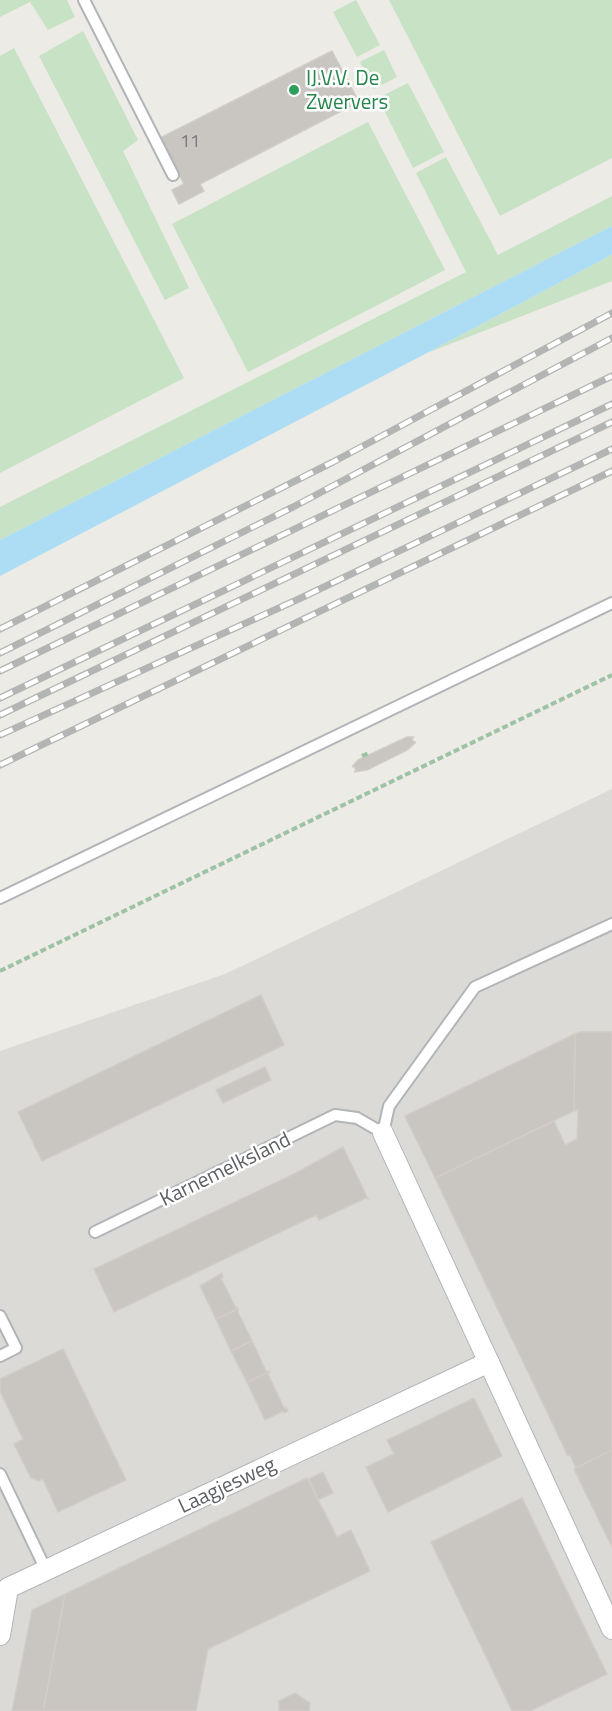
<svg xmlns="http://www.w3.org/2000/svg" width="612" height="1711" viewBox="0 0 612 1711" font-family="'Titillium Web',sans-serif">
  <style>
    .industrial { fill: #dcdad7 }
    .green { fill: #c7e2c4 }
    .water { fill: #adddf5 }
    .building { fill: #c9c5c1; stroke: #d1ccc4; stroke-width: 1.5 }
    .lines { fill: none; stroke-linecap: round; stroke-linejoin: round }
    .lane-casing { stroke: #b2b5b8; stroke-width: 14 }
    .street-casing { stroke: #b2b5b8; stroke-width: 22 }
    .path { stroke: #9ec2a5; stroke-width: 4; stroke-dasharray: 6 3; stroke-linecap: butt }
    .lane { stroke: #fff; stroke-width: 10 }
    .street { stroke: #fff; stroke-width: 20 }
    .rail-casing { stroke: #b3b4b4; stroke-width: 7 }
    .rail { stroke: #fff; stroke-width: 4.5; stroke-dasharray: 14; stroke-linecap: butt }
    .leisure-dot { fill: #2e9e5b; stroke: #fff; stroke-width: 2 }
    .labels { text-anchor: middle; stroke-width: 5; stroke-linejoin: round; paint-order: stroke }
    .number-label { font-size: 18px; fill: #78797a }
    .leisure-label { font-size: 21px; fill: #27864d; stroke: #fff; text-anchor: start }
    .street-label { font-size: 21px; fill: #5d6063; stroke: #fff }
  </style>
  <rect width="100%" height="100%" fill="#edebe5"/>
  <path class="industrial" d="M612,789V1711H0V1051L225,974Z"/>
  <g class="green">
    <path d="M0,0H67L75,17L48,30L30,2L0,17Z"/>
    <path d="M356,0L380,45L357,57L333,12Z"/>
    <path d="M389,0H612V158L500,216Z"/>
    <path d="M83,31L138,140L123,151L189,288L165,300L39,56Z"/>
    <path d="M14,48L184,378L0,473V56Z"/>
    <path d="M384,50L397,77L374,89L360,62Z"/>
    <path d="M408,83L444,152L413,168L378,98Z"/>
    <path d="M368,122L445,270L248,372L172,224Z"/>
    <path d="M446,157L498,255L612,196V226L0,540V507L466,272L416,173Z"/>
    <path d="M612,254V281L427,353L602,260Z"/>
  </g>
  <path class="water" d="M612,226V254L602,260L427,353L0,576V540Z"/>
  <g class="building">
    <path d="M332,51L359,102L200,184L204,191L179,204L172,190L184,184L160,138Z"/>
    <path d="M407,737H414L412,738L414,743L416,742L407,750L367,770L354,772L356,771L354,766L352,767L358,760Z"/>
    <path d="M261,995L284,1045L42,1161L18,1112Z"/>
    <path d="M580,1032H612V1450L576,1468L570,1455L568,1456L435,1178L554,1121L565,1145L577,1139L578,1110L574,1111L575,1034Z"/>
    <path d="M575,1034L574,1111L435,1178L405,1116Z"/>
    <path d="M265,1067L271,1080L223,1103L216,1090Z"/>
    <path d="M343,1147L368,1199L366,1198L319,1220L316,1215L114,1312L94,1269L296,1173Z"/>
    <path d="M222,1273L223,1277L221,1278L236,1308L237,1307L238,1309L216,1319L200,1286Z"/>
    <path d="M238,1309V1312L252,1341L231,1351L216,1319Z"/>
    <path d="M252,1341L266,1371L269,1372L247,1382L231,1351Z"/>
    <path d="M63,1349L126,1480L58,1512L43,1479L39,1481L31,1478L14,1444L23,1439L0,1391V1379Z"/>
    <path d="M269,1372L268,1374L284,1408L286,1407L288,1411L284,1413L283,1411L265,1420L247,1382Z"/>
    <path d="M474,1398L502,1456L388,1512L366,1467L394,1454L387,1440Z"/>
    <path d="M612,1450V1547L574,1469Z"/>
    <path d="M323,1472L333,1493L318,1500L309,1479Z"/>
    <path d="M307,1478L337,1537L351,1530L370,1571L208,1649L196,1711H43L65,1594Z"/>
    <path d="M522,1498L607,1674L530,1711H512L431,1542Z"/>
    <path d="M65,1594L43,1711H12L32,1610Z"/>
    <path d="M295,1693L310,1703L309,1711H279V1701Z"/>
  </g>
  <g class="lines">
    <defs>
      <g id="lane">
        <path d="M84,0L173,175"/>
        <path d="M0,898L612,603"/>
        <path d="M95,1232L335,1115L357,1118L383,1133L389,1106L475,987L612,924"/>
        <path d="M0,1316L16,1348L0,1356"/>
        <path d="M0,1474L46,1570"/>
      </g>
      <g id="street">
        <path d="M383,1133L612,1629"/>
        <path d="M0,1635L8,1588L489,1362"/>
      </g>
    </defs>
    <use href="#lane" class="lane-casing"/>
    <use href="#street" class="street-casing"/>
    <g class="path">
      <path d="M362,756L369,753"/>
      <path d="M0,971L612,675"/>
    </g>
    <use href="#lane" class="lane"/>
    <use href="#street" class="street"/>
    <defs>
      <g id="rail">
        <path d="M0,629L333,462L612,313"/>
        <path d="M0,653L293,507L612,338"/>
        <path d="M0,671L612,376"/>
        <path d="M0,698L612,404"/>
        <path d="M0,715L612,422"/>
        <path d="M0,735L303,597L612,449"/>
        <path d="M0,765L612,471"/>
      </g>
    </defs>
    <use href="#rail" class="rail-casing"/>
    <use href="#rail" class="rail"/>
  </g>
  <circle class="leisure-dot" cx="294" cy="90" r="6"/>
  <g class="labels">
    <g class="number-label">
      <text x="190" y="147">11</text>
    </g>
    <g class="leisure-label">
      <text x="306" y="85">IJ.V.V. De<tspan x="306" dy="24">Zwervers</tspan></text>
    </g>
    <g class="street-label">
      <text transform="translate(225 1169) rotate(-26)" y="7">Karnemelksland</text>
      <text transform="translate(227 1485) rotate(-25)" y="7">Laagjesweg</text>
    </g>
  </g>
</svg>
